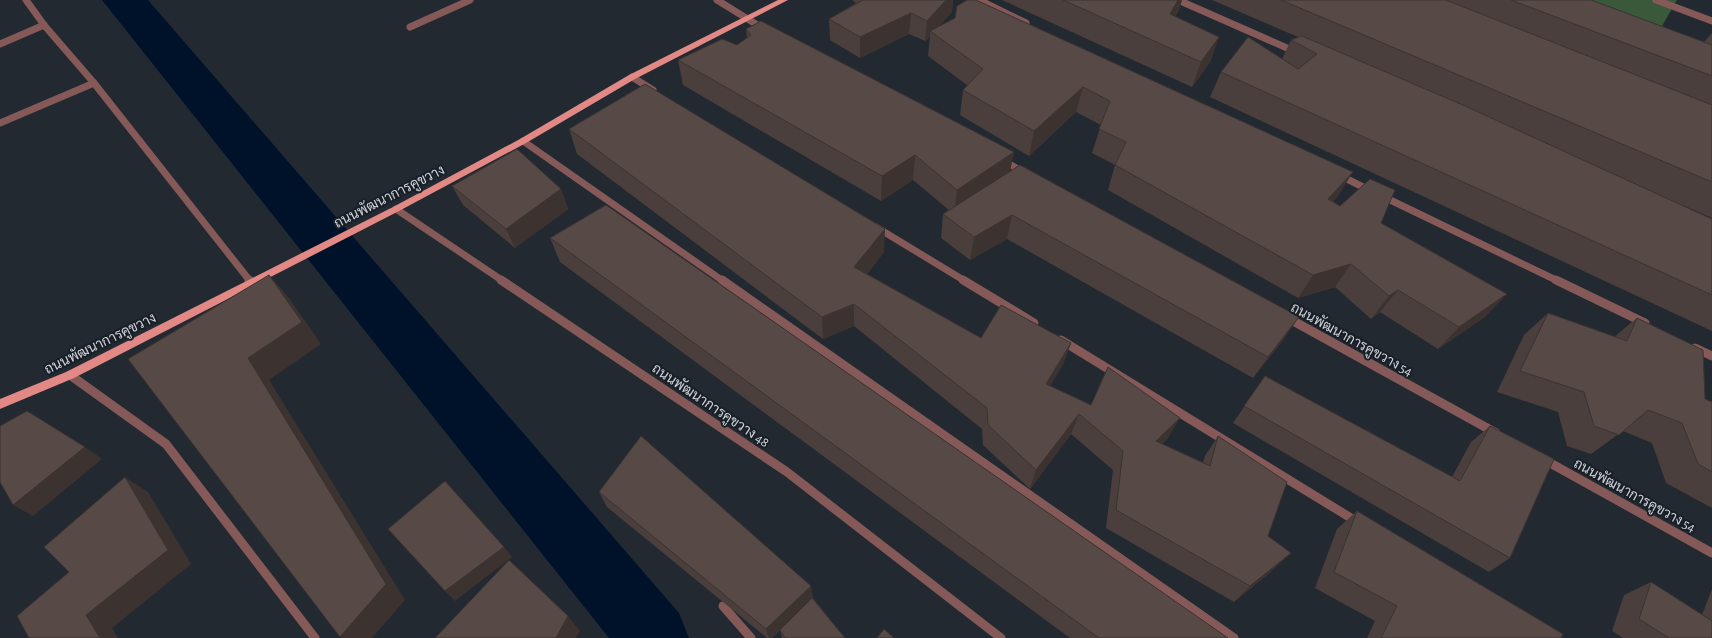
<svg xmlns="http://www.w3.org/2000/svg" width="1712" height="638" viewBox="0 0 1712 638" font-family="'Alegreya Sans',Sarabun,sans-serif">
  <style>
    .green { fill: #39593a }
    .lines { fill: none; stroke-linecap: round; stroke-linejoin: round }
    .river { fill: #001229; fill-rule: evenodd }
    .lane-far1 { stroke: #855957; stroke-width: 7 }
    .lane { stroke: #855957; stroke-width: 9 }
    .street-far1 { stroke: #855957; stroke-width: 7 }
    .street { stroke: #855957; stroke-width: 9 }
    .primary { fill: #e28885; fill-rule: evenodd }
    .wall { fill: #4a3f3c }
    .shaded-wall { fill: #3c3331 }
    .building { fill: #564946; stroke: #3c3331 }
    .labels { text-anchor: middle; stroke-width: 4; stroke-linejoin: round; paint-order: stroke }
    .street-label { font-size: 14px; fill: #ced2d8; stroke: #181f27 }
  </style>
  <rect width="100%" height="100%" fill="#222931"/>
  <path class="green" d="M1511,0H1677L1646,54Z"/>
  <g class="lines">
    <path class="river" d="M102,0H148L679,613L689,638H609Z"/>
    <g class="lane-far1">
      <path d="M979,0L1026,23"/>
      <path d="M1178,0L1296,52"/>
      <path d="M632,77L653,90"/>
      <path d="M1339,175L1371,191"/>
      <path d="M1382,196L1558,281"/>
      <path d="M876,227L965,281"/>
    </g>
    <g class="lane">
      <path d="M963,280L1034,323"/>
      <path d="M1556,280L1645,323"/>
      <path d="M1061,340L1359,523"/>
      <path d="M1695,348L1712,356"/>
    </g>
    <g class="street-far1">
      <path d="M26,0L44,25L94,83L250,281"/>
      <path d="M717,0L764,29"/>
      <path d="M1656,0L1712,21"/>
      <path d="M410,27L470,0"/>
      <path d="M0,44L44,25"/>
      <path d="M0,123L94,83"/>
      <path d="M523,141L723,281"/>
      <path d="M1002,160L1025,173"/>
      <path d="M396,209L503,281"/>
    </g>
    <g class="street">
      <path d="M249,280L251,282"/>
      <path d="M501,280L787,472L1001,638"/>
      <path d="M722,280L1234,638"/>
      <path d="M1286,317L1496,433"/>
      <path d="M70,375L166,444L315,638"/>
      <path d="M1543,459L1712,553"/>
      <path d="M723,606L751,638"/>
    </g>
    <path class="primary" d="M778,0H788L635,79L526,143L399,211L74,378L0,409V399L66,372L393,207L520,139L629,75Z"/>
  </g>
  <g class="wall">
    <path d="M852,0H953L952,12L939,26L955,18L1338,196L1333,202L1340,206L1381,223L1485,317L1438,349L1380,312L1371,319L1335,287L1298,298L1108,190L1115,165L1092,153L1101,125L1076,112L1029,156L960,115L963,90L967,85L928,56L930,36L925,41L909,34L860,58L830,40L829,19L856,3Z"/>
    <path d="M1002,0H1182L1178,12L1175,17L1219,37L1210,62L1192,87Z"/>
    <path d="M1212,0H1591L1704,42L1712,33V218L1669,199L1712,219V331L1210,97L1221,72L1282,59L1291,40L1298,37Z"/>
    <path d="M746,29L1010,172L1284,339L1253,378L1007,239L970,260L941,238L943,214L949,210L913,180L881,201L683,85L678,60L737,45L747,38Z"/>
    <path d="M569,129L884,252L867,274L981,338L1071,343L1063,364L1050,386L1091,405L1168,438L1162,444L1203,463L1205,456L1218,436L1268,536L1274,569L1234,602L1106,528L1113,470L1071,434L1030,489L983,445L982,429L854,326L823,339L577,154Z"/>
    <path d="M452,186L561,189L568,209L515,248L463,205Z"/>
    <path d="M550,238L1228,638H1070L560,262Z"/>
    <path d="M1548,313L1614,337L1637,318L1705,399L1712,402V508L1666,483L1652,443L1623,431L1591,454L1567,446L1558,412L1497,392L1524,335Z"/>
    <path d="M1265,376L1452,477L1471,442L1490,426L1510,558L1489,572L1233,423Z"/>
    <path d="M599,492L813,598L845,638H782L780,630L772,638H767L607,507Z"/>
    <path d="M1357,511L1561,638H1367L1375,621L1315,588L1337,529Z"/>
    <path d="M1651,582L1702,615L1712,589V638H1623L1612,631L1624,595Z"/>
  </g>
  <g class="shaded-wall">
    <path d="M946,0H953L952,12L933,33L930,31V36L925,41L927,21Z"/>
    <path d="M1178,0H1182L1178,12L1161,40L1170,14Z"/>
    <path d="M911,13L909,34L860,58V37Z"/>
    <path d="M1219,37L1210,62L1192,87L1201,62Z"/>
    <path d="M1083,87L1076,112L1029,156L1034,131Z"/>
    <path d="M1014,152L1009,177L954,215L957,190Z"/>
    <path d="M915,155L913,180L881,201L882,176Z"/>
    <path d="M1353,172L1338,196L1313,223L1328,199Z"/>
    <path d="M561,189L568,209L515,248L506,229Z"/>
    <path d="M1012,215L1007,239L970,260L974,237Z"/>
    <path d="M885,229L884,252L854,290V267Z"/>
    <path d="M1351,264L1335,287L1298,298L1313,275Z"/>
    <path d="M269,275L289,298L321,344L269,380L405,600L372,638H342L340,637L248,358Z"/>
    <path d="M1398,290L1380,312L1371,319L1389,296Z"/>
    <path d="M1507,294L1485,317L1438,349L1459,327Z"/>
    <path d="M854,304V326L823,339L822,317Z"/>
    <path d="M1299,317L1284,339L1253,378L1268,357Z"/>
    <path d="M1071,343L1063,364L1039,405L1046,384Z"/>
    <path d="M1079,414L1071,434L1030,489L1036,470Z"/>
    <path d="M1180,418L1168,438L1145,461L1156,441Z"/>
    <path d="M85,447L102,459L33,516L13,505Z"/>
    <path d="M125,477L148,492L191,564L112,628L118,638H100L86,615Z"/>
    <path d="M504,547L512,557L455,601L445,591Z"/>
    <path d="M1291,553L1274,569L1234,602L1250,586Z"/>
    <path d="M811,586L813,599L772,638H769L766,629Z"/>
    <path d="M568,616L580,631L576,638H556Z"/>
  </g>
  <g class="building">
    <path d="M863,0H946L927,21L911,13L860,37L829,19Z"/>
    <path d="M967,0H976L1353,172L1328,199L1340,206L1370,179L1395,190L1381,223L1507,294L1459,327L1398,290L1389,296L1351,264L1313,275L1115,165L1126,142L1099,129L1110,101L1083,87L1034,131L963,90L983,69L930,31L955,18L957,6Z"/>
    <path d="M1063,0H1178L1170,14L1219,37L1201,62Z"/>
    <path d="M1281,0H1446L1712,105V182Z"/>
    <path d="M1511,0H1591L1712,45V76Z"/>
    <path d="M761,21L1014,152L957,190L915,155L882,176L678,60L722,39L737,45L751,35L746,29Z"/>
    <path d="M1302,36L1465,106L1712,219V295L1221,72L1248,37L1298,69L1317,54L1291,40Z"/>
    <path d="M645,84L885,229L854,267L981,338L1001,305L1071,343L1046,384L1091,405L1108,367L1180,418L1156,441L1210,466L1218,436L1287,482L1268,536L1291,553L1250,586L1116,510L1123,451L1079,414L1036,470L988,425L987,408L854,304L822,317L569,129Z"/>
    <path d="M517,149L561,189L506,229L452,186Z"/>
    <path d="M1020,165L1299,317L1268,357L1012,215L974,237L943,214Z"/>
    <path d="M606,205L1228,638H1099L550,238Z"/>
    <path d="M269,275L302,322L248,358L386,584L340,637L128,359Z"/>
    <path d="M1548,313L1627,341L1637,318L1703,350L1705,399L1712,402V472L1698,464L1682,423L1648,410L1619,435L1594,426L1584,392L1520,371Z"/>
    <path d="M1265,376L1460,481L1490,426L1554,459L1510,558L1244,406Z"/>
    <path d="M27,411L85,447L13,505L0,482V426Z"/>
    <path d="M641,436L811,586L766,629L599,492Z"/>
    <path d="M125,477L168,550L86,615L100,638H29L17,616L69,572L44,547Z"/>
    <path d="M445,481L504,547L445,591L388,529Z"/>
    <path d="M1357,511L1563,634L1561,638H1381L1397,606L1334,572Z"/>
    <path d="M509,560L568,616L556,638H435Z"/>
    <path d="M1651,582L1712,621V638H1669L1639,619Z"/>
    <path d="M812,598L845,638H785L780,630Z"/>
    <path d="M884,629L894,638H877Z"/>
  </g>
  <g class="labels">
    <g class="street-label">
      <text transform="translate(389 196) rotate(-27)" y="5">ถนนพัฒนาการคูขวาง</text>
      <text transform="translate(1352 339) rotate(29)" y="5">ถนนพัฒนาการคูขวาง 54</text>
      <text transform="translate(100 343) rotate(-26)" y="5">ถนนพัฒนาการคูขวาง</text>
      <text transform="translate(711 405) rotate(34)" y="5">ถนนพัฒนาการคูขวาง 48</text>
      <text transform="translate(1635 495) rotate(29)" y="5">ถนนพัฒนาการคูขวาง 54</text>
    </g>
  </g>
</svg>
